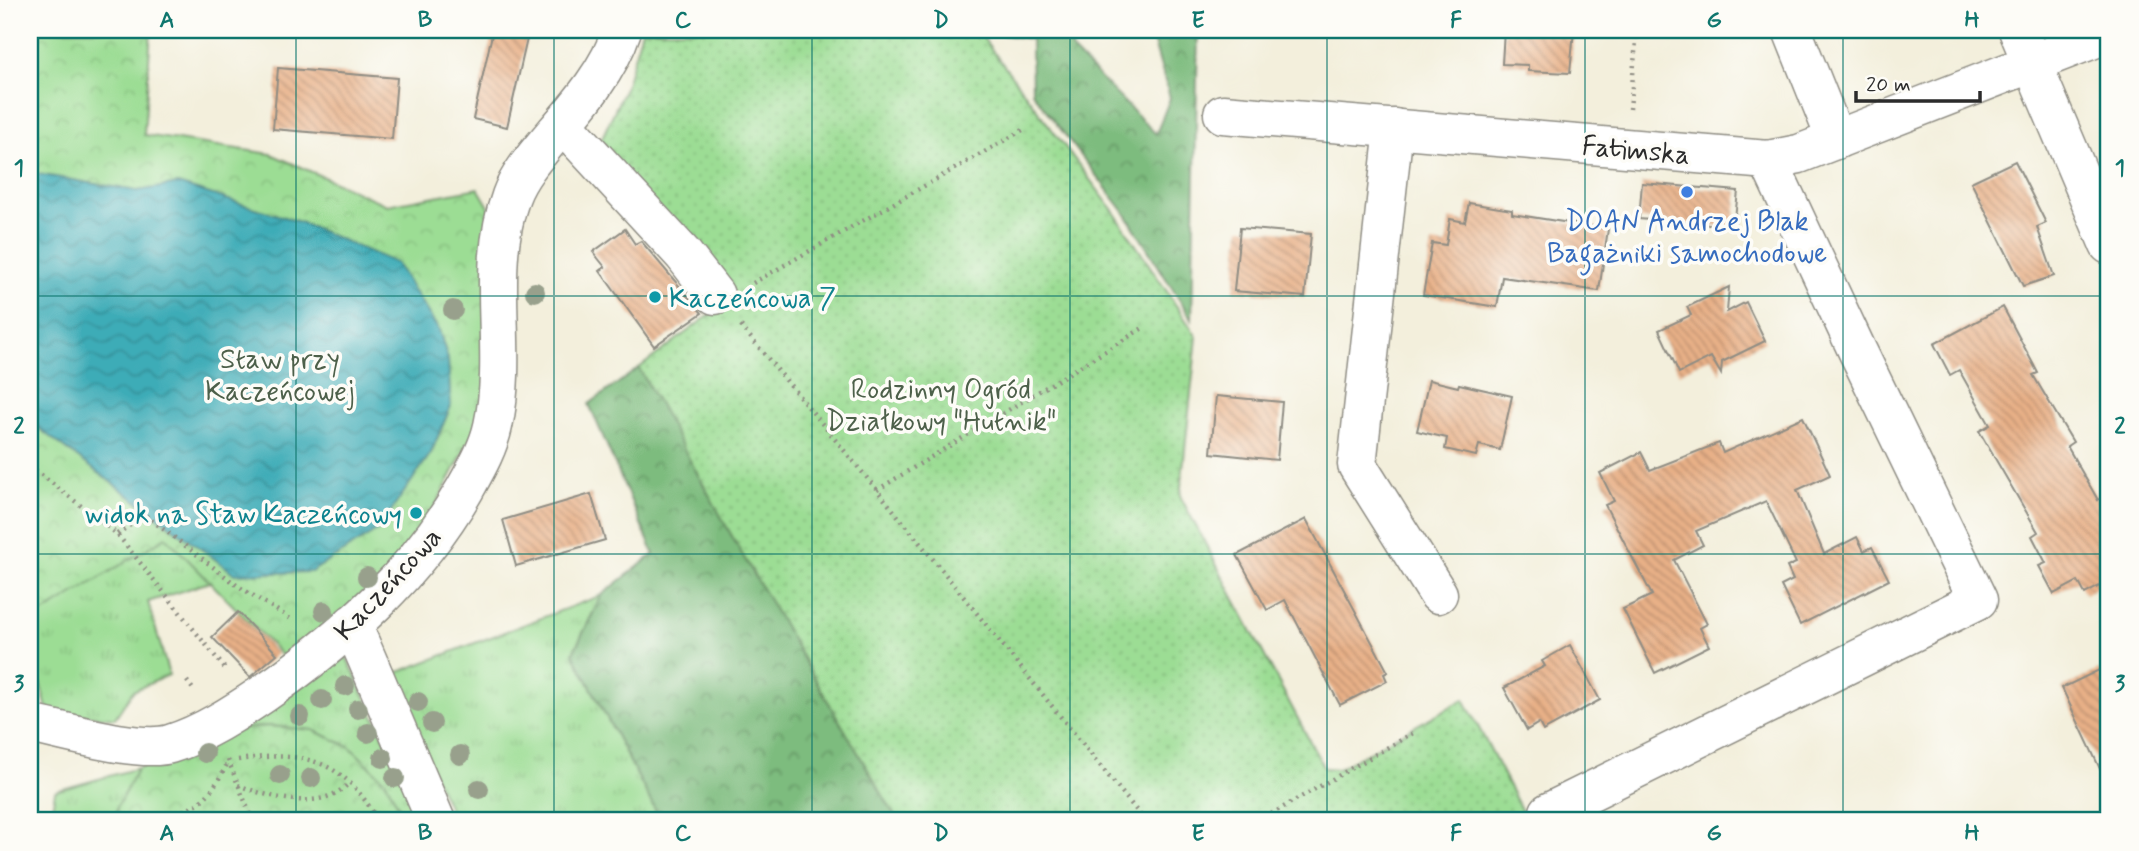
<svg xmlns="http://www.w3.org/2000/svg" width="2139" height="851" viewBox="0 0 2139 851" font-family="Mynerve,sans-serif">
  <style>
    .grass { fill: url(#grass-tufts); stroke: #648460; stroke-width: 2 }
    .forest { fill: url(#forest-crowns); stroke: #547454; stroke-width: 2 }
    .park { fill: url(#park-crowns); stroke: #648460; stroke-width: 2 }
    .garden { fill: url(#garden-dots); stroke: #648460; stroke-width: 2 }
    .water { fill: url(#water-waves); stroke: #346c71; stroke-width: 2 }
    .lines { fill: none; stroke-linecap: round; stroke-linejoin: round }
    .stream { stroke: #3cacb7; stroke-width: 12 }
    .building { fill: url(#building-back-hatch) }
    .minor-casing { stroke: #8f8d84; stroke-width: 41 }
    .path { stroke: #8f8d84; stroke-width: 4.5; stroke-dasharray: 2 5; stroke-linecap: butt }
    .minor { stroke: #fff; stroke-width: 38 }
    .tree { fill: #98a08c }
    .grid { fill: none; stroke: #0f766e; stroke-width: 2; stroke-opacity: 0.55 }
    .shop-dot { fill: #3f7fe0; stroke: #fdfcf7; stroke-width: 2.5 }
    .culture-dot { fill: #0f9aa8; stroke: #fdfcf7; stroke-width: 2.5 }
    .labels { text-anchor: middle; stroke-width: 7; stroke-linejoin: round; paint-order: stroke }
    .street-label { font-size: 28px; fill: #2b2b2b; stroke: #fdfcf7 }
    .shop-label { font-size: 28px; fill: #366cbe; stroke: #fdfcf7 }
    .culture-label { font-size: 28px; fill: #0d838f; stroke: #fdfcf7; text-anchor: start }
    .park-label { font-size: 28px; fill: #4d604a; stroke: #fdfcf7 }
    .neatline { fill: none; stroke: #0f766e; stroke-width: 2.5 }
    .grid-label { font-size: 23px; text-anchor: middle; font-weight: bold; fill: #0f766e }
  </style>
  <defs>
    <pattern id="grass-tufts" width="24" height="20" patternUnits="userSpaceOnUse" patternTransform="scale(1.75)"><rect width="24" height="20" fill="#9cdd94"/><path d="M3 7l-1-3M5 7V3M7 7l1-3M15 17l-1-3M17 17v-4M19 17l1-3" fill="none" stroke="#87be80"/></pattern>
    <pattern id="forest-crowns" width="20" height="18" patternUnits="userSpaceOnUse" patternTransform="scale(1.75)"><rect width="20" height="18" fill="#7dbc7e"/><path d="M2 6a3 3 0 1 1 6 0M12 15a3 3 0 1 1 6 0" fill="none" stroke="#679967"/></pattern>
    <pattern id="park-crowns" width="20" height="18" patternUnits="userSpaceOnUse" patternTransform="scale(1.75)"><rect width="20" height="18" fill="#9cdd94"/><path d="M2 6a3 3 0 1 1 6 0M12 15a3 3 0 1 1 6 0" fill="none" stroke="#87be80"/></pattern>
    <pattern id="garden-dots" width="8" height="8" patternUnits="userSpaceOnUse" patternTransform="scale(1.75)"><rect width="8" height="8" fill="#9cdd94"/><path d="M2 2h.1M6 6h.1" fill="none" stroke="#87be80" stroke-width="1.8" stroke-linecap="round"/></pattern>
    <pattern id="water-waves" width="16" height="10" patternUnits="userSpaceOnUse" patternTransform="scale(1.75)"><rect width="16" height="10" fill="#3cacb7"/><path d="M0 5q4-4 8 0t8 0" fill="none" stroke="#338c95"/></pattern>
    <pattern id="building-back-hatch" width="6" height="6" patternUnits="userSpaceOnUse" patternTransform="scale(1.75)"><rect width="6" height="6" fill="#e8b087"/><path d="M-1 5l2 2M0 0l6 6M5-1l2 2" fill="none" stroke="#bc8f6f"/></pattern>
  </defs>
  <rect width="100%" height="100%" fill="#fdfcf7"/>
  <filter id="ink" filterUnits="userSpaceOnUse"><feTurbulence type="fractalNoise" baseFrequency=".0143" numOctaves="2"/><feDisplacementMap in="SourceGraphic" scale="14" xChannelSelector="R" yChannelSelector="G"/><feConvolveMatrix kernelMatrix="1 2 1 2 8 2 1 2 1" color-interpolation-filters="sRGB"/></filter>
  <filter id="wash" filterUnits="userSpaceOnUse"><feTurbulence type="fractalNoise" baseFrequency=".00686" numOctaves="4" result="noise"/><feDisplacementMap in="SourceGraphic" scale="28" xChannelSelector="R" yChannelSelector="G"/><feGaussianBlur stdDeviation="1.57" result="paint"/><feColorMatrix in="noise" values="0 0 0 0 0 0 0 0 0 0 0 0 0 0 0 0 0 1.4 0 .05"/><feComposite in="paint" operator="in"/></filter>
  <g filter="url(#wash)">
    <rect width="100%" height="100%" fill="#f3efdc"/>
    <g class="grass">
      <path d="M30,422L235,574L148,602L169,675L133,691L115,718L48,712L30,646Z"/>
      <path d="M602,595L573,653L661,821H455L388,676Z"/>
      <path d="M346,656L423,821H406L386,782L350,747L313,730L268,726L230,731Z"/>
      <path d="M138,768L117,807L116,821H50L55,791Z"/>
    </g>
    <g class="forest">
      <path d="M997,30H1073L1071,49L1156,134L1170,98L1150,30H1198L1192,320L1125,213L1032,92L1031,39L1000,34Z"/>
      <path d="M639,368L738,547L898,821H661L573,653L602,595L654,554L589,404Z"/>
    </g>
    <g class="park">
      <path d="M30,30H151L144,135L271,154L387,205L478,188L495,217L486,409L413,549L291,665L166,537L30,621Z"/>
      <path d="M268,726L313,730L350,747L386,782L406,821H116L117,807L138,768L230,731Z"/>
    </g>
    <path class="garden" d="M642,30H977L1112,209L1197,337L1180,496L1324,768L1338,769L1464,699L1527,821H898L738,547L639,368L712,313L601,140L625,88Z"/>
    <path class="water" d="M30,162L38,174L137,191L178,184L300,222L396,263L439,330L448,359L451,406L431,453L378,530L311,572L235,574L30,422Z"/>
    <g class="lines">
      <path class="stream" d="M30,808L32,821"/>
    </g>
    <g id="blocks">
      <g class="building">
        <path d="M493,30H529L507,127L473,119Z"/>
        <path d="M1504,30H1574L1570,73L1528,71V65L1502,64Z"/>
        <path d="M278,68L397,78L392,139L273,129Z"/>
        <path d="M2015,161L2046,223L2037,227L2054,276L2023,286L1971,182Z"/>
        <path d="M1642,183L1738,191L1734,227L1639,219Z"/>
        <path d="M1469,203L1512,210V214L1608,229L1599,291L1502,277L1497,307L1423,295L1432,243L1446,245L1450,219L1465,222Z"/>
        <path d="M1240,228L1311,234L1305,297L1234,291Z"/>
        <path d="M625,229L635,244L641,241L702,313L654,346L600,271L605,267L593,252Z"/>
        <path d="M1729,287L1727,312L1746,302L1765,341L1722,362L1721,374L1711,357L1679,373L1659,330L1691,315L1687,307Z"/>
        <path d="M2003,307L2038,373L2033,375L2073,442L2067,446L2098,500L2109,493V581L2085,594L2078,581L2054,594L2039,566L2046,563L2032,536L2038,532L1979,431L1990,425L1959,370L1950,375L1934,344Z"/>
        <path d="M1429,380L1458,387L1459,384L1512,396L1500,450L1479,445L1476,456L1445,449L1447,438L1417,431Z"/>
        <path d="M1216,396L1282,402L1277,460L1211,453Z"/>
        <path d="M1803,417L1830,475L1797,490L1824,554L1857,537L1864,551L1872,547L1889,580L1800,625L1781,586L1793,580L1787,567L1796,563L1766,501L1696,531L1703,545L1674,560L1707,624L1700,628L1709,646L1655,673L1623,609L1652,595L1605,505L1614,501L1600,473L1641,452L1650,470L1719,443L1723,453Z"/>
        <path d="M591,494L605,540L516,566L503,520Z"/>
        <path d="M1306,519L1388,672L1384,674L1387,681L1340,705L1285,600L1267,610L1237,555Z"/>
        <path d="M238,612L277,654L250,677L212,637Z"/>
        <path d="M1570,645L1600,700L1543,731L1539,723L1527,730L1504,688L1545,666L1542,661Z"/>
        <path d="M2099,670L2109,691V788L2062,688Z"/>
      </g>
    </g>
  </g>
  <g filter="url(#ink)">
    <use href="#blocks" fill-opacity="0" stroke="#8f8d84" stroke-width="2"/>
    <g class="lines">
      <defs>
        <g id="minor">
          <path d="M1792,30L1836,140"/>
          <path d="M2018,30L2109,245"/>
          <path d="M1223,114L1768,160L1799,154L2109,33"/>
          <path d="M563,124L683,254L715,295"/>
          <path d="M1394,128L1357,465L1438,594"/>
          <path d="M352,624L436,821"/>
          <path d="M30,724C64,731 139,753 170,744C203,734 235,713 263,694C343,639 416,574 465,489C476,469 488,449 493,426C510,351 484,270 511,196C519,174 538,153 553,135C580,104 609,70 622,30"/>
          <path d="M1549,812L1978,600L1857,350L1768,160"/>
        </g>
      </defs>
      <use href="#minor" class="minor-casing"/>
      <g class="path">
        <path d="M1630,109L1637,30"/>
        <path d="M753,283L1023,130"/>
        <path d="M741,326L877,490L1145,821"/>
        <path d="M30,466L117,534L227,671"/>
        <path d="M877,490L1143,328"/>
        <path d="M117,534L145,515L238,586L294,621"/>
        <path d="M187,681L195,692"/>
        <path d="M228,760L253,821"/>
        <path d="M238,760C304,750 344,759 378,821"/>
        <path d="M238,785C271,798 322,813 350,782"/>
        <path d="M159,821L161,816C199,810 210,797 227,764"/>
        <path d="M1259,821L1413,733"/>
      </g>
      <use href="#minor" class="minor"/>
    </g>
    <g class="tree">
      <circle cx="535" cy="292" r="10"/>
      <circle cx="453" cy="310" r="10"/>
      <circle cx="367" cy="577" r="10"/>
      <circle cx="324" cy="611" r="10"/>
      <circle cx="345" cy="686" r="10"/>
      <circle cx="322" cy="700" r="10"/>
      <circle cx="418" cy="702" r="10"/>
      <circle cx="358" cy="709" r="10"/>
      <circle cx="300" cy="716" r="10"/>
      <circle cx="432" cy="723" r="10"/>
      <circle cx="368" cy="733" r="10"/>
      <circle cx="205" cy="753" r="10"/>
      <circle cx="460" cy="755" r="10"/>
      <circle cx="383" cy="758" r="10"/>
      <circle cx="280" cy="775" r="10"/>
      <circle cx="311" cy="778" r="10"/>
      <circle cx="395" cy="778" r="10"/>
      <circle cx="479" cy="789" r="10"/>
    </g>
  </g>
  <path class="grid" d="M296,30V821M554,30V821M812,30V821M1070,30V821M1327,30V821M1585,30V821M1843,30V821M30,296H2109M30,554H2109"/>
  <circle class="shop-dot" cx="1687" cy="192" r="7"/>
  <g class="culture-dot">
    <circle cx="655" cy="297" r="7"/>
    <circle cx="416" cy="513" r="7"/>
  </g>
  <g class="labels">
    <g class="street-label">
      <text transform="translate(1636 149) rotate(5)" y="10">Fatimska</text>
      <text transform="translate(387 583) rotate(-47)" y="10">Kaczeńcowa</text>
    </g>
    <g class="shop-label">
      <text x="1687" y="230">DOAN Andrzej Blak<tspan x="1687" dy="32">Bagażniki samochodowe</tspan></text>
    </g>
    <g class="culture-label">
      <text x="669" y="307">Kaczeńcowa 7</text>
      <text x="402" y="523" text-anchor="end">widok na Staw Kaczeńcowy</text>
    </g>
    <g class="park-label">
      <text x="280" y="368">Staw przy<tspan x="280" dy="32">Kaczeńcowej</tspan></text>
      <text x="941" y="398">Rodzinny Ogród<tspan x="941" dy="32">Działkowy "Hutnik"</tspan></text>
    </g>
  </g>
  <rect width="2139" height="851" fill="none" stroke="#fdfcf7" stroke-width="77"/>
  <path d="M1856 91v10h124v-10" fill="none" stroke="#2b2b2b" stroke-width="3.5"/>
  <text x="1866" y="91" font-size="21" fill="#2b2b2b" stroke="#fdfcf7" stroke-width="5" paint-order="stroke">20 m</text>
  <rect x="38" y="38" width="2062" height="774" class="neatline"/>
  <g class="grid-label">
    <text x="167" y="27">A</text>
    <text x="425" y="27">B</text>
    <text x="683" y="27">C</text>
    <text x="941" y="27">D</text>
    <text x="1198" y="27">E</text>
    <text x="1456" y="27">F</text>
    <text x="1714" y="27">G</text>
    <text x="1972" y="27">H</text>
    <text x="19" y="175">1</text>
    <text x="2120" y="175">1</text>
    <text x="19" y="433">2</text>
    <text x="2120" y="433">2</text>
    <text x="19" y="691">3</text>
    <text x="2120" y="691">3</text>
    <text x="167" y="840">A</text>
    <text x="425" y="840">B</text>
    <text x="683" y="840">C</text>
    <text x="941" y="840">D</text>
    <text x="1198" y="840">E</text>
    <text x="1456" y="840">F</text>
    <text x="1714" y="840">G</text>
    <text x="1972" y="840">H</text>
  </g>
</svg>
